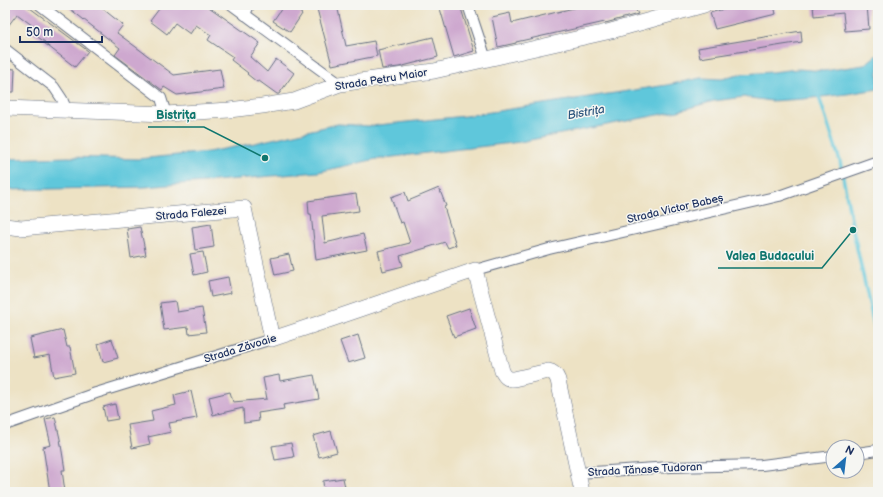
<svg xmlns="http://www.w3.org/2000/svg" width="883" height="497" viewBox="0 0 883 497" font-family="'Balsamiq Sans',sans-serif">
  <style>
    .water { fill: #5fc7db; stroke: #3d7b9c }
    .lines { fill: none; stroke-linecap: round; stroke-linejoin: round }
    .stream { stroke: #5fc7db; stroke-width: 3.5 }
    .building { fill: #cea8cf }
    .street-casing { stroke: #646e82; stroke-width: 12 }
    .secondary-casing { stroke: #646e82; stroke-width: 16 }
    .street { stroke: #fff; stroke-width: 10 }
    .secondary { stroke: #fff; stroke-width: 15 }
    .labels { text-anchor: middle; stroke-width: 3; stroke-linejoin: round; paint-order: stroke }
    .street-label { font-size: 11px; fill: #1b2f5e; stroke: #f6f6f2 }
    .water-label { font-size: 12px; font-style: italic; fill: #2c557d; stroke: #f6f6f2 }
    .leader { fill: none; stroke: #0f766e; stroke-width: 1.5 }
    .callout-dot { fill: #0f766e; stroke: #f6f6f2; stroke-width: 1.5 }
    .callout-label { font-size: 12px; text-anchor: middle; font-weight: bold; fill: #0f766e; stroke: #f6f6f2; stroke-width: 3; stroke-linejoin: round; paint-order: stroke }
  </style>
  <rect width="100%" height="100%" fill="#f6f6f2"/>
  <filter id="ink" filterUnits="userSpaceOnUse"><feTurbulence type="fractalNoise" baseFrequency=".025" numOctaves="2"/><feDisplacementMap in="SourceGraphic" scale="8" xChannelSelector="R" yChannelSelector="G"/><feConvolveMatrix kernelMatrix="1 2 1 2 8 2 1 2 1" color-interpolation-filters="sRGB"/></filter>
  <filter id="wash" filterUnits="userSpaceOnUse"><feTurbulence type="fractalNoise" baseFrequency=".012" numOctaves="4" result="noise"/><feDisplacementMap in="SourceGraphic" scale="16" xChannelSelector="R" yChannelSelector="G"/><feGaussianBlur stdDeviation="0.9" result="paint"/><feColorMatrix in="noise" values="0 0 0 0 0 0 0 0 0 0 0 0 0 0 0 0 0 1.4 0 .05"/><feComposite in="paint" operator="in"/></filter>
  <g filter="url(#wash)">
    <rect width="100%" height="100%" fill="#ede2c4"/>
    <path class="water" d="M878,54V89L847,94L803,99L771,101L744,97L714,101L678,111L520,142L376,159L318,172L145,187L5,190V159L68,157L138,159L208,152L255,143L338,124L368,126L465,116L667,85L701,78L722,79L743,74L772,72L798,69L824,71L864,65Z"/>
    <g class="lines">
      <path class="stream" d="M818,94L840,161L853,230L878,343"/>
    </g>
    <g id="blocks">
      <g class="building">
        <path d="M5,5H26L88,51L75,67L44,43L45,42L29,31L33,26L17,14L5,30Z"/>
        <path d="M65,5H98L123,25L117,33L174,75L220,69L224,89L177,95L164,87L162,90L115,55L120,48Z"/>
        <path d="M162,5H206L260,43L250,57L267,72L276,59L294,73L279,94H277L259,81L257,82L247,74L248,73L231,60L233,57L208,40L211,35L196,25L190,34L175,23L167,34L150,21Z"/>
        <path d="M284,5H289L302,14L290,32L273,21Z"/>
        <path d="M332,5H337L346,46L374,41L377,56L332,65L317,9Z"/>
        <path d="M439,5H460L474,51L454,57Z"/>
        <path d="M586,5H633L638,14L609,22L605,23V22L516,42V43L498,47L492,17L510,13L512,23Z"/>
        <path d="M737,5H774L776,14L715,29L710,13Z"/>
        <path d="M813,5H867L869,29L845,31L843,13L814,16Z"/>
        <path d="M801,31L802,42L700,58L698,48Z"/>
        <path d="M433,37L438,57L399,67L382,69L378,50Z"/>
        <path d="M5,68L15,69L14,92H5Z"/>
        <path d="M439,188L446,206L444,207L456,245L448,248L445,242L400,256L403,266L383,271L378,251L410,243L403,222L400,223L391,197L405,192L408,201Z"/>
        <path d="M356,194L359,211L322,216L325,243L363,234L367,250L316,260L311,214H309L308,201Z"/>
        <path d="M211,224L214,247L195,250L192,227Z"/>
        <path d="M140,227L146,255L131,258L127,229Z"/>
        <path d="M203,252L207,272L194,275L190,254Z"/>
        <path d="M289,254L293,271L275,275L271,258Z"/>
        <path d="M228,277L231,293L211,297L208,281Z"/>
        <path d="M175,301L177,312L202,308L206,332L189,334L188,327L164,330L160,303Z"/>
        <path d="M469,308L476,329L454,337L446,316Z"/>
        <path d="M63,330L67,347H70L75,373L54,377L50,355L34,358L30,338Z"/>
        <path d="M358,335L365,358L348,363L340,341Z"/>
        <path d="M112,339L118,358L103,362L98,344Z"/>
        <path d="M279,375L280,381L314,375L319,399L283,405L284,409L258,413L259,421L244,423L243,408L213,415L209,397L230,392L233,402L267,399L263,378Z"/>
        <path d="M191,391L197,418L169,423L171,432L148,437L150,444L132,448L128,425L153,421L151,411L176,405L174,395Z"/>
        <path d="M115,404L118,419L106,421L103,407Z"/>
        <path d="M55,417L60,439L65,470H62L65,492H50L43,447L51,445L45,419Z"/>
        <path d="M331,431L337,452L319,457L313,436Z"/>
        <path d="M291,443L294,457L275,460L272,446Z"/>
        <path d="M343,478L346,492H324L323,481Z"/>
      </g>
    </g>
  </g>
  <g filter="url(#ink)">
    <use href="#blocks" fill-opacity="0" stroke="#646e82" stroke-width="1"/>
    <g class="lines">
      <defs>
        <g id="street">
          <path d="M40,5L161,98L166,114"/>
          <path d="M232,5L340,84"/>
          <path d="M468,5L486,59"/>
          <path d="M245,15L249,5"/>
          <path d="M5,49L54,87L62,99L67,111"/>
          <path d="M475,270L549,249L779,196L878,161"/>
          <path d="M5,425L96,393L272,339"/>
          <path d="M857,453L878,450"/>
          <path d="M578,473L671,467L762,465L833,456"/>
        </g>
        <g id="secondary">
          <path d="M5,108L166,114L229,110L262,106L294,101L340,84L367,80L434,71L611,31L704,5"/>
          <path d="M5,226L21,228L244,208L272,339L332,319L475,270L502,371C505,377 507,379 514,379L548,371C554,372 556,375 558,380L582,492"/>
        </g>
      </defs>
      <use href="#street" class="street-casing"/>
      <use href="#secondary" class="secondary-casing"/>
      <use href="#street" class="street"/>
      <use href="#secondary" class="secondary"/>
    </g>
  </g>
  <g class="labels">
    <g class="street-label">
      <text transform="translate(381 79) rotate(-9)" y="4">Strada Petru Maior</text>
      <text transform="translate(675 208) rotate(-13)" y="4">Strada Victor Babeș</text>
      <text transform="translate(191 213) rotate(-5)" y="4">Strada Falezei</text>
      <text transform="translate(240 348) rotate(-17)" y="4">Strada Zăvoaie</text>
      <text transform="translate(645 469) rotate(-3)" y="4">Strada Tănase Tudoran</text>
    </g>
    <g class="water-label">
      <text transform="translate(586 112) rotate(-10)" y="4">Bistrița</text>
    </g>
  </g>
  <path class="leader" d="M265 158L204 127H148M853 230L822 268H718"/>
  <g class="callout-dot">
    <circle cx="265" cy="158" r="4"/>
    <circle cx="853" cy="230" r="4"/>
  </g>
  <g class="callout-label">
    <text x="176" y="119">Bistrița</text>
    <text x="770" y="260">Valea Budacului</text>
  </g>
  <rect width="883" height="497" fill="none" stroke="#f6f6f2" stroke-width="20"/>
  <g transform="translate(845 459) rotate(28)"><circle r="19" fill="#f6f6f2" stroke="#9ea6b7"/>
  <path d="M0-3L7 15L0 10L-7 15Z" fill="#1f6fb2"/>
  <text y="-6" font-size="11" font-weight="bold" text-anchor="middle" fill="#1b2f5e">N</text>
  </g>
  <path d="M20 36v6h82v-6" fill="none" stroke="#1b2f5e" stroke-width="2"/>
  <text x="26" y="36" font-size="12" fill="#1b2f5e" stroke="#f6f6f2" stroke-width="3" paint-order="stroke">50 m</text>
</svg>
